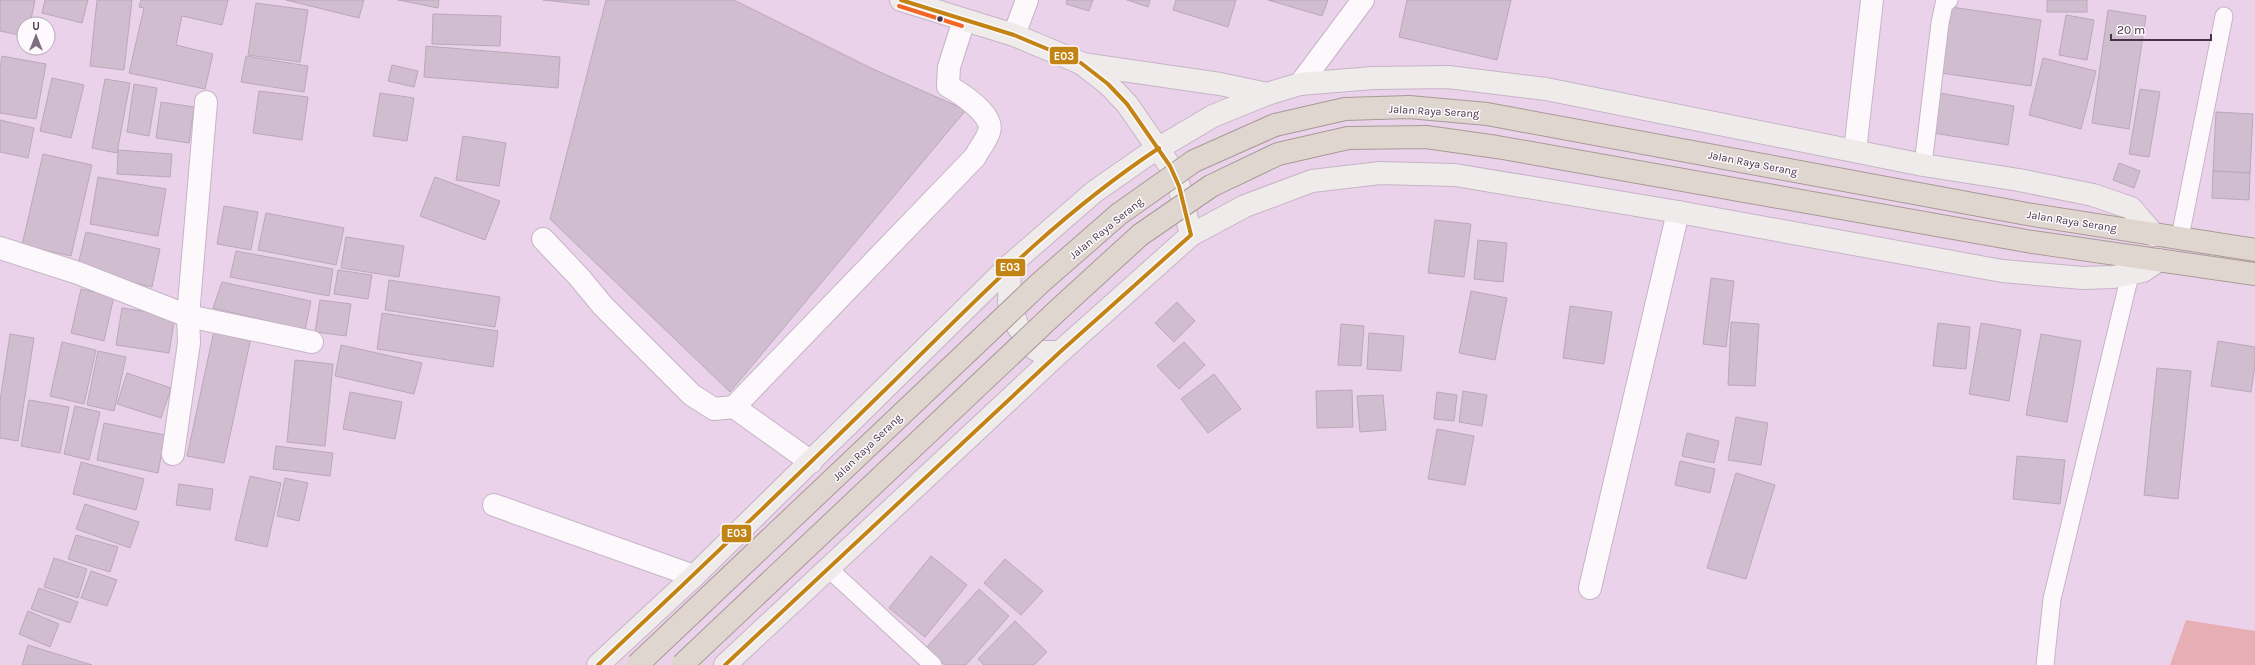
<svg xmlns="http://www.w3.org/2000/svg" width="2255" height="665" viewBox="0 0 2255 665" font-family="Karla,sans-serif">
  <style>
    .green { fill: #e7aeb4 }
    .building { fill: #d0bed0; stroke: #baa8ba }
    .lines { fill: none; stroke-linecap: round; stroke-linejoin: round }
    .service-casing { stroke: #c6b4c6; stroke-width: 19 }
    .minor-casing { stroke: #c6b4c6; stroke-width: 24 }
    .secondary-casing { stroke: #c6b4c6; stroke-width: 24 }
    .trunk-casing { stroke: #a99997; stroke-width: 24 }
    .service { stroke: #fcf8fc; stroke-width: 17 }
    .minor { stroke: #fcf8fc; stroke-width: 22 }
    .secondary { stroke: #f0ebeb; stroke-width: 22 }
    .trunk { stroke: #ded6cf; stroke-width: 22 }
    .trunk-bridge-casing { stroke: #a99997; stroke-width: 24; stroke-linecap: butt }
    .trunk-bridge { stroke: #ded6cf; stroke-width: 22 }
    .bus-1-casing { stroke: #fdf9fd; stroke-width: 7 }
    .bus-2-casing { stroke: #fdf9fd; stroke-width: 7 }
    .bus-1 { stroke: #c28415; stroke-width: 4 }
    .bus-2 { stroke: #f26522; stroke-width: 4 }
    .bus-dot { fill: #453445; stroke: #fdf9fd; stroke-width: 1.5 }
    .labels { text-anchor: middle; stroke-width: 3; stroke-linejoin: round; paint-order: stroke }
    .street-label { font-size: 11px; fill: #453445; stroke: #fdf9fd }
    .line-badge { stroke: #fdf9fd; stroke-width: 1.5 }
    .badge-label { font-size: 11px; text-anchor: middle; font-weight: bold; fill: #fff }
  </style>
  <rect width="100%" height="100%" fill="#ead3ea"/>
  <path class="green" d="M2186,620L2255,631V665H2170Z"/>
  <g class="building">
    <path d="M0,0H35L30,24H24V36L0,31Z"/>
    <path d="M45,0H88L82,23L42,13Z"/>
    <path d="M97,0H132L124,70L90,66Z"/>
    <path d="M141,0H228L222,25L182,16L176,45L213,54L205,89L129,73L144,8L139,7Z"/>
    <path d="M286,0H364L359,18Z"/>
    <path d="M398,0H439L438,8Z"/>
    <path d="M543,0H589V5Z"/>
    <path d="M606,0H734L873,69L966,110L730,392L550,219Z"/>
    <path d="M1067,0H1093L1089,11L1066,4Z"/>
    <path d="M1127,0H1150L1148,7Z"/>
    <path d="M1176,0H1236L1228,27L1173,10Z"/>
    <path d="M1268,0H1328L1322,16Z"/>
    <path d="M1407,0H1511L1497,60L1399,37Z"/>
    <rect x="2047" y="0" width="40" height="12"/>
    <path d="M256,3L308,10L300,62L248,55Z"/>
    <path d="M1951,7L2041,20L2031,86L1941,73Z"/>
    <path d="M2108,10L2146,16L2129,129L2092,123Z"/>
    <path d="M433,14L501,16L500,46L432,44Z"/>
    <path d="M2066,15L2094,20L2087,60L2059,55Z"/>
    <path d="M426,46L560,57L558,88L424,77Z"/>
    <path d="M2,56L46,64L36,119L0,113V68Z"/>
    <path d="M246,56L308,66L304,92L241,82Z"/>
    <path d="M2043,58L2096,71L2081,129L2029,115Z"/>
    <path d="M392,65L418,71L414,87L388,81Z"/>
    <path d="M52,78L84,85L71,138L40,131Z"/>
    <path d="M105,79L130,83L117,153L92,148Z"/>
    <path d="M134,84L157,88L149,136L127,132Z"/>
    <path d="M2140,89L2160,92L2149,157L2129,154Z"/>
    <path d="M259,91L308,97L302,140L253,133Z"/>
    <path d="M380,93L414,98L407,141L373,136Z"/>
    <path d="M1940,93L2014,106L2008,145L1933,133Z"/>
    <path d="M161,102L194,107L189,143L156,138Z"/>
    <path d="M2216,112L2253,114L2250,173L2213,171Z"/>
    <path d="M0,120L34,128L28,158L0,152Z"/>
    <path d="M463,136L506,143L499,186L456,180Z"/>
    <path d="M118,150L172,154L170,177L117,174Z"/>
    <path d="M43,154L92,165L71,256L22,245Z"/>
    <path d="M2119,163L2140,171L2134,188L2113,180Z"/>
    <path d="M2213,171L2250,173L2249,200L2212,198Z"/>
    <path d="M98,177L166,189L158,236L90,224Z"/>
    <path d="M435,177L500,201L485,240L420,216Z"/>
    <path d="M224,206L258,212L251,250L217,244Z"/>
    <path d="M266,213L344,228L336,265L258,250Z"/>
    <path d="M1435,220L1471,224L1464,277L1428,273Z"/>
    <path d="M86,232L160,249L152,287L77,269Z"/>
    <path d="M346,237L404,246L399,277L341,268Z"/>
    <path d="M1478,240L1507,243L1503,282L1474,279Z"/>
    <path d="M236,251L333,269L329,296L230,277Z"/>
    <path d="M338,270L372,275L368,299L334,294Z"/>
    <path d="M1711,278L1734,281L1726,347L1703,344Z"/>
    <path d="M389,280L500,297L495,327L385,310Z"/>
    <path d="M222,282L311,301L305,330L213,308Z"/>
    <path d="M81,289L114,296L104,341L71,333Z"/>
    <path d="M1471,291L1507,298L1495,360L1459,353Z"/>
    <path d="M320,300L351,304L346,336L315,332Z"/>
    <path d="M1177,302L1195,321L1174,342L1155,323Z"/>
    <path d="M1570,306L1612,312L1604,364L1563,358Z"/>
    <path d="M122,308L175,316L169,353L116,345Z"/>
    <path d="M382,313L498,331L493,367L377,349Z"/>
    <path d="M1731,322L1759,324L1755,386L1728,385Z"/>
    <path d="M1938,323L1970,327L1966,369L1933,366Z"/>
    <path d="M1981,323L2021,330L2009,401L1969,394Z"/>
    <path d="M1341,324L1364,326L1361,366L1338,365Z"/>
    <path d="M215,326L252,333L224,463L187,456Z"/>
    <path d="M1369,333L1404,336L1401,371L1367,369Z"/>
    <path d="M10,334L34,338L18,441L0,438V401Z"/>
    <path d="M2041,334L2081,341L2067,422L2026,415Z"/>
    <path d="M2218,341L2255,347V365L2251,392L2211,386Z"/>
    <path d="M62,342L96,350L84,404L50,396Z"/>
    <path d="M1184,342L1205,365L1179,389L1157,366Z"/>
    <path d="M341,345L422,363L414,394L335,376Z"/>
    <path d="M98,351L126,357L114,411L87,405Z"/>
    <path d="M295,360L333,364L325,446L287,442Z"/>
    <path d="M2157,368L2191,371L2178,499L2144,495Z"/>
    <path d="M127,373L171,388L161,418L117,404Z"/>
    <path d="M1214,374L1241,409L1208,433L1181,399Z"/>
    <path d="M1352,390L1353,427L1317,428L1316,391Z"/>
    <path d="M1463,391L1487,395L1482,426L1459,422Z"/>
    <path d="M350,392L402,402L395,439L343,429Z"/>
    <path d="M1437,392L1457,395L1454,421L1434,419Z"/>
    <path d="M1383,395L1386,430L1360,432L1357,396Z"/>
    <path d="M29,400L69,407L60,453L21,446Z"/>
    <path d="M75,406L100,412L89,460L64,454Z"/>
    <path d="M1736,417L1768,423L1761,465L1728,460Z"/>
    <path d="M104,423L165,435L158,473L97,460Z"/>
    <path d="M1437,429L1474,436L1465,485L1428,479Z"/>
    <path d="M1687,433L1719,441L1714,463L1682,456Z"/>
    <path d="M276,446L333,453L330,476L273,469Z"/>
    <path d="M2017,456L2065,460L2060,504L2013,499Z"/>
    <path d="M1680,461L1715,469L1710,493L1675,485Z"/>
    <path d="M81,462L144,479L136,510L73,494Z"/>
    <path d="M1736,473L1775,485L1746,579L1707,568Z"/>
    <path d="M250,476L281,483L267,547L235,540Z"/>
    <path d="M285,478L308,483L299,521L277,516Z"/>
    <path d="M179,484L213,489L210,510L176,505Z"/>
    <path d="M85,504L139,522L130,548L76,529Z"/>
    <path d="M76,535L118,547L110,572L68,559Z"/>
    <path d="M931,556L967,585L925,637L889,608Z"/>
    <path d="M54,558L87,569L78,598L44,587Z"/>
    <path d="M1005,559L1043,591L1021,615L984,583Z"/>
    <path d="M91,571L117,580L107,606L81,598Z"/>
    <path d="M39,588L78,602L70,623L31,609Z"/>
    <path d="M979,589L1009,616L966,665H945L926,648Z"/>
    <path d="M28,611L59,624L50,647L19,634Z"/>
    <path d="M1015,621L1047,652L1034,665H984L978,659Z"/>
    <path d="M28,645L92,665H22Z"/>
  </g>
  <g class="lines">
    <defs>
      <g id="service">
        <path d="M1923,165L1940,23L1944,4L1949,0"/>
        <path d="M2180,237L2224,16"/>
        <path d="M828,568L933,665"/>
        <path d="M2045,665L2052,599L2130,275"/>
      </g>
      <g id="minor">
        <path d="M1014,35L1027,0"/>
        <path d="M1300,84L1363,0"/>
        <path d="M206,102L188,316L312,342"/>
        <path d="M1855,151L1872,0"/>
        <path d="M543,239L579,277L603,306L692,395L714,409L734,407L811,462"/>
        <path d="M0,248L78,273L188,316L189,343L173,454"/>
        <path d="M734,407L975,157C979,149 986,141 989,132C995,115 960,93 948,86L949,67L964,20"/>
        <path d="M494,505L694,576"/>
        <path d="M1590,588L1678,212"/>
      </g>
      <g id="secondary">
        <path d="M901,0L1014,35L1081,63L1108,84L1127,104L1170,166L1179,186L1191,235"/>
        <path d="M1082,64L1220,84L1267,94"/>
        <path d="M1010,265L1009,302L1018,327L1032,347L1040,352H1060"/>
        <path d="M598,665L694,576L1010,265L1094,192L1147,155L1213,116L1267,94L1300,84L1373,78L1448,77L1546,89L1923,165L2019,180L2093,195L2131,208L2154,235"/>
        <path d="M725,665L1060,352L1191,235L1245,206L1312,181L1380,173L1455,175L1678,212L2002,271L2083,278L2113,277L2143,271L2159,260"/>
      </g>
      <g id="trunk">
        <path d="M1275,125L1345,109L1409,107L1487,114L2027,214L2255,250"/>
        <path d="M1348,138L1426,137L1497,147L2032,242L2255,274"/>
      </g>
    </defs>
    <use href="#service" class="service-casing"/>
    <use href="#minor" class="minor-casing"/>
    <use href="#secondary" class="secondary-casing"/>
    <use href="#trunk" class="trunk-casing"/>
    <use href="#service" class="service"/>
    <use href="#minor" class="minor"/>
    <use href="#secondary" class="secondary"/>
    <use href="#trunk" class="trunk"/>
    <defs>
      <g id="trunk-bridge">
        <path d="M637,665L1040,283L1119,214L1194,161L1275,125"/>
        <path d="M682,665L1058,310L1140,235L1211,186L1278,154L1348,138"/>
      </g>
    </defs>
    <use href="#trunk-bridge" class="trunk-bridge-casing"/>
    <use href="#trunk-bridge" class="trunk-bridge"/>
    <defs>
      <g id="bus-1">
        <path d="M598,665C697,572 795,478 892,383C979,297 1055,217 1159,148"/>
        <path d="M725,665L1060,352L1191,235L1179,186L1170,166L1127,104L1108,84L1081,63L1014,35L901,0"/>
      </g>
      <path id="bus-2" d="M899,6L962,26"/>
    </defs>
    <use href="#bus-1" class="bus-1-casing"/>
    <use href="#bus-2" class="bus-2-casing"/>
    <use href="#bus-1" class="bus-1"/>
    <use href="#bus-2" class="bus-2"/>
  </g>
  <circle class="bus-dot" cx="940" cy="19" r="3.5"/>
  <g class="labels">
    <g class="street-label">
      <text transform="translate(1434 111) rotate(3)" y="4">Jalan Raya Serang</text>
      <text transform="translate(1753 163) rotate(11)" y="4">Jalan Raya Serang</text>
      <text transform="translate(2072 221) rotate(9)" y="4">Jalan Raya Serang</text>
      <text transform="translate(1106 228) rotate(-39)" y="4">Jalan Raya Serang</text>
      <text transform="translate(867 447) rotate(-44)" y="4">Jalan Raya Serang</text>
    </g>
  </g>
  <g class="line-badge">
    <rect x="1049" y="46" width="30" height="19" rx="4" fill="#c28415"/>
    <rect x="995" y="258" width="31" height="19" rx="4" fill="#c28415"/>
    <rect x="721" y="524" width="31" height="19" rx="4" fill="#c28415"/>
  </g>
  <g class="badge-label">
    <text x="1064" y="60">E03</text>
    <text x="1010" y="271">E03</text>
    <text x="737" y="537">E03</text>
  </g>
  <g transform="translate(36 36)"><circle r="19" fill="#fdf9fd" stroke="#b3aab3"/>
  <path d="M0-3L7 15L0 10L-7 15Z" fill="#7f6c7f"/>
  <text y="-6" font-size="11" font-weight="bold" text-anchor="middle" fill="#453445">U</text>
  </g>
  <path d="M2111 34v6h100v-6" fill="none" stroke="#453445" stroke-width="2"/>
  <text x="2117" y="34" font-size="12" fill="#453445" stroke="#fdf9fd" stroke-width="3" paint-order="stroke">20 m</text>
</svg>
